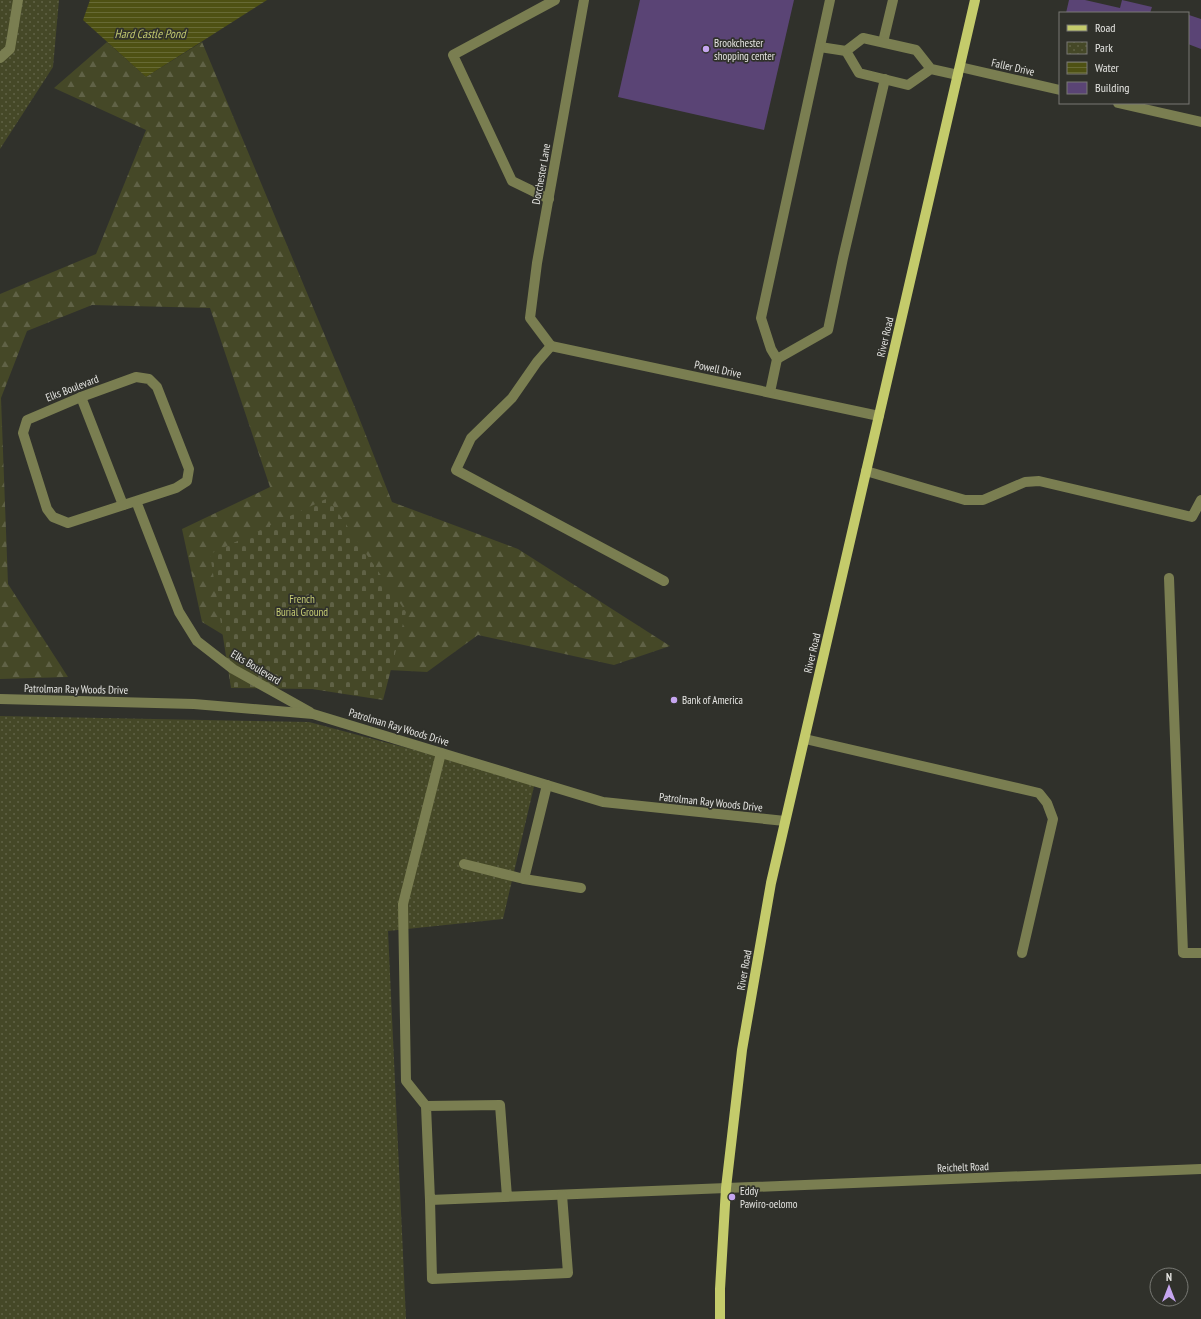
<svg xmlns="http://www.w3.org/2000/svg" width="1201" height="1319" viewBox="0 0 1201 1319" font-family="'PT Sans Narrow',sans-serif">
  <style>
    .forest { fill: url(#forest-firs) }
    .cemetery { fill: url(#cemetery-stones) }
    .park { fill: url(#park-dots) }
    .water { fill: url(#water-rules) }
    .building { fill: #5a4475 }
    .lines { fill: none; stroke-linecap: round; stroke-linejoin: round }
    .minor { stroke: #7a7e51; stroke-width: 10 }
    .major { stroke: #c4cb6b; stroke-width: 10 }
    .poi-dot { fill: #c6a6f0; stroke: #30312b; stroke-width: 1.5 }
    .labels { text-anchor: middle; stroke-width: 3.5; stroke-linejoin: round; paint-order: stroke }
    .poi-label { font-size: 11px; fill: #e5e5e2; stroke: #30312b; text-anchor: start }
    .street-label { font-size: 11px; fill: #e5e5e2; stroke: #30312b }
    .park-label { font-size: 11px; fill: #c7cd75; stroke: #30312b }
    .water-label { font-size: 12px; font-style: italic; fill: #bfc66e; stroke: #30312b }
  </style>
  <defs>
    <pattern id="forest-firs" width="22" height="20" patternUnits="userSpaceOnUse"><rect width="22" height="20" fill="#454827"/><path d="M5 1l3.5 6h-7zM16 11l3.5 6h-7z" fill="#606246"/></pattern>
    <pattern id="cemetery-stones" width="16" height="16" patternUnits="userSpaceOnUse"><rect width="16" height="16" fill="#454827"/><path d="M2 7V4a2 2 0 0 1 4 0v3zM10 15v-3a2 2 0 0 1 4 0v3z" fill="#606246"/></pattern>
    <pattern id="park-dots" width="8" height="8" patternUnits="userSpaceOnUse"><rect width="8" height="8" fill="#454827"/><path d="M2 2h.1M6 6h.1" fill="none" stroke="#606246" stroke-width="1.8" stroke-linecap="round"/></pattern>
    <pattern id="water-rules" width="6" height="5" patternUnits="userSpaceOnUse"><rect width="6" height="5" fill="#4e5113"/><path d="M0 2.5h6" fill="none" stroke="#676a35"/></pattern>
  </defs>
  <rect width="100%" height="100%" fill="#30312b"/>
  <path class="forest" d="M107,42L146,77L202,42L356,410L392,502L518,549L670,646L614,665L478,635L427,672L271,664L202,622L182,529L270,487L210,308L92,305L27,331L1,398L8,584L68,677L0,679V294L96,254L146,130L54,88Z"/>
  <path class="cemetery" d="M328,498L406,612L383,700L312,689L231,688L210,554Z"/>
  <g class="park">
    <path d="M0,0H59L53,67L0,149Z"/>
    <path d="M0,716L309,722L535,782L503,919L388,931L406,1319H0Z"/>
  </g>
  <path class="water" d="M90,0H267L146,77L83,20Z"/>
  <g class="building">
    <path d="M640,0H794L764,130L618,97Z"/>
    <path d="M1069,0H1085L1120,8L1122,0L1152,7L1150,13H1066Z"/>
    <path d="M1189,15L1201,19V49L1188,44Z"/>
  </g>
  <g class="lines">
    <g class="minor">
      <path d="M883,42L893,0"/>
      <path d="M820,47L846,51"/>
      <path d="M0,58L10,49L18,0"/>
      <path d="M960,67L1060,90"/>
      <path d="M931,69L908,85L859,73L846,51L863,38L916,50L931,69L958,75"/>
      <path d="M1118,103L1201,122"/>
      <path d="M549,199L512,181L453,55L555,0"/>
      <path d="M551,346L537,362L512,398L471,438L456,470L664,581"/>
      <path d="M551,346L530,318L537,263L584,0"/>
      <path d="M551,346L879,416"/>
      <path d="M777,359L828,330L843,258L885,79"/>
      <path d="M770,392L777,359L771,349L761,318L830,0"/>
      <path d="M81,397L123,505"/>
      <path d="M866,471L965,500H983L1025,482L1039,481L1192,517L1201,500"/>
      <path d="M136,501L68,523L53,517L47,509L23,433L27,420L81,397L136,377L149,379L157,387L189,469L187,481L176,488L136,501L179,612L197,641L233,669L310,712"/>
      <path d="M1169,578L1183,953H1201"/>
      <path d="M0,699L194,704L313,714L603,802L785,821"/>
      <path d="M805,739L1039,793L1047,803L1053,819L1022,953"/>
      <path d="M547,785L524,879L581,888"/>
      <path d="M464,864L524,879"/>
      <path d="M426,1106L406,1081L403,904L441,753"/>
      <path d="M507,1197L500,1105L426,1106L430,1200L1201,1169"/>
      <path d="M430,1200L432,1279L568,1273L562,1195"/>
    </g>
    <path class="major" d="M720,1319V1289L726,1188L742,1050L771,883L975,0"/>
  </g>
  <g class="poi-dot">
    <circle cx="706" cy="49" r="4"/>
    <circle cx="674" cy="700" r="4"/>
    <circle cx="732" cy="1197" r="4"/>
  </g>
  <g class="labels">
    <g class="poi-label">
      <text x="714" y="47">Brookchester<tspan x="714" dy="13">shopping center</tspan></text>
      <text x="682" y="704">Bank of America</text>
      <text x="740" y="1195">Eddy<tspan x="740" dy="13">Pawiro-oelomo</tspan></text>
    </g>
    <g class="street-label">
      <text transform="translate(1013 67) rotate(13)" y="4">Faller Drive</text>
      <text transform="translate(541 174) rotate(-80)" y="4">Dorchester Lane</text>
      <text transform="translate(885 337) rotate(-77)" y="4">River Road</text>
      <text transform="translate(718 369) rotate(12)" y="4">Powell Drive</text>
      <text transform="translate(72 388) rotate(-21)" y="4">Elks Boulevard</text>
      <text transform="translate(812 653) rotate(-77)" y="4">River Road</text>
      <text transform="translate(256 667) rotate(31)" y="4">Elks Boulevard</text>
      <text transform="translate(76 689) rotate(1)" y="4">Patrolman Ray Woods Drive</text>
      <text transform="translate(399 727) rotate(17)" y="4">Patrolman Ray Woods Drive</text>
      <text transform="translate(711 802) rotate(6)" y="4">Patrolman Ray Woods Drive</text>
      <text transform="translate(744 970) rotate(-80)" y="4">River Road</text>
      <text transform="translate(963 1167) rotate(-2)" y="4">Reichelt Road</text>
    </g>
    <g class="park-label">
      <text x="302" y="603">French<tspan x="302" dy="13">Burial Ground</tspan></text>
    </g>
    <g class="water-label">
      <text x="150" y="38">Hard Castle Pond</text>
    </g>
  </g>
  <rect x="1059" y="12" width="130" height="92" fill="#30312b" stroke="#787974"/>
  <rect x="1067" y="25" width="20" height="6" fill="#c4cb6b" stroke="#787974"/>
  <text x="1095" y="32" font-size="12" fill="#e5e5e2">Road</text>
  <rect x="1067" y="42" width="20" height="12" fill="url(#park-dots)" stroke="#787974"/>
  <text x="1095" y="52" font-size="12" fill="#e5e5e2">Park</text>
  <rect x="1067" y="62" width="20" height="12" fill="url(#water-rules)" stroke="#787974"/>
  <text x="1095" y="72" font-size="12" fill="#e5e5e2">Water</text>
  <rect x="1067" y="82" width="20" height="12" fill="#5a4475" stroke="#787974"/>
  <text x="1095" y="92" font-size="12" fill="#e5e5e2">Building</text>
  <g transform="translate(1169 1287)"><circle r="19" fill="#30312b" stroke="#787974"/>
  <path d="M0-3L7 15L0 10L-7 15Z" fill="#c6a6f0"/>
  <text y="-6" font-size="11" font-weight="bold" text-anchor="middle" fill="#e5e5e2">N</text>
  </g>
</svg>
